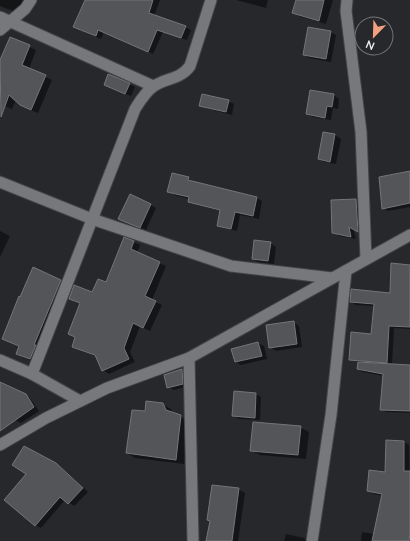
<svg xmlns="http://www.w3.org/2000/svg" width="410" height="541" viewBox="0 0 410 541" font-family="Mulish,sans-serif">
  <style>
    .shadow { fill: #0007 }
    .building { fill: #545559; stroke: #737578 }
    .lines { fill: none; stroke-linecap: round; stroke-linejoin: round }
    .minor-casing { stroke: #454649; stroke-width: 13 }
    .tertiary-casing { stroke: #454649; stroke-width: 13 }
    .minor { stroke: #76787b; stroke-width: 11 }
    .tertiary { stroke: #76787b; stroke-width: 11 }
  </style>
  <rect width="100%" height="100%" fill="#27282b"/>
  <g class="shadow">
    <path d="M0,0H24L18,13L0,6Z"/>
    <path d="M85,0H160L154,16L185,27L191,30L187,40L163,32L153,54L104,32L101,39L74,27Z"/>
    <path d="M236,0H268L266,8Z"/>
    <path d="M297,0H333L326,24L301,17L293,13Z"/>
    <path d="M330,32L336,35L331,62L309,58L304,55Z"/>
    <path d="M11,38L36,50L29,69L52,80L38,113L28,109L16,100L12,109L0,104V64Z"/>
    <path d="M129,84L135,87L131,96L110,88Z"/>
    <path d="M311,91L334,95L339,99L338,109L333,108L331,120L313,117L307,114Z"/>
    <path d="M228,101L234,104L232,115L205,108L200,105Z"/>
    <path d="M324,133L335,135L341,139L336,164L324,162L319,159Z"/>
    <path d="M410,172V207L388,211L383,208Z"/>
    <path d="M188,178L194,182L257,198L262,201L259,219L240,215L237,231L224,228L218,225L221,211L195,204L189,201L190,199L174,195L169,192Z"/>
    <path d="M355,200L361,203L363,234L353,228L356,239L339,236L333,232Z"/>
    <path d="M151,205L156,208L146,230L119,219Z"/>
    <path d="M0,231L10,236L0,257Z"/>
    <path d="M124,238L140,245L137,253L166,266L152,300L162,305L150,331L140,326L130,352L135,362L109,374L103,370L96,356L73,346L76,338L69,334L80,304L70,298L93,293L107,284Z"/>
    <path d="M270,243L276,247L274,264L258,262L253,259Z"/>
    <path d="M410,266V329L394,328L392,365L410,366V413L386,412L381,409L384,376L363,372L358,369L359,362L350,359L372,335L374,306L356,305L351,302L390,294Z"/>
    <path d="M61,281L67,285L37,363L24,358L17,354L20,347L3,339Z"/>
    <path d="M293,322L299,326L302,347L276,351L270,347Z"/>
    <path d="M258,343L264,346L267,359L241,365L236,362Z"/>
    <path d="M182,370L188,373V386L174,390L168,387L165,375Z"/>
    <path d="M0,383L29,397L39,411L21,423L0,413Z"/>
    <path d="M256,394L261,397L260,420L239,419L233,416Z"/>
    <path d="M162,404L171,409L173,413L189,421L184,464L135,458L127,453L146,412Z"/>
    <path d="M300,427L309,432L306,459L260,455L252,451Z"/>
    <path d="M404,442L409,445L410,541H361L362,532L375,534L383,496L374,494L368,491L386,473Z"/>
    <path d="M25,447L62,468L88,492L74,506L65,500L41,528L35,525L27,473Z"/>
    <path d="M238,489L245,493L238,541H207Z"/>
    <path d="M286,534L304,538L308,541H284Z"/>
  </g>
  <g class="building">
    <path d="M85,0H153L149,13L186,26L181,38L157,30L148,52L98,30L96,36L73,27Z"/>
    <path d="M296,0H324L319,21L292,13Z"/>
    <path d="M308,27L331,31L326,59L303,55Z"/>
    <path d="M10,37L30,45L22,65L46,75L31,110L20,105L9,95L1,117L0,60Z"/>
    <path d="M108,74L130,83L125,94L104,85Z"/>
    <path d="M310,90L334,94L332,107L327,106L325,118L306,114Z"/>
    <path d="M202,94L229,100L226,112L199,106Z"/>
    <path d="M323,132L335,134L330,162L318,159Z"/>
    <path d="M410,171V203L382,209L379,177Z"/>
    <path d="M172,173L189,177L188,180L257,197L253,216L235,212L231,229L217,226L220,210L188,202L189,197L167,192Z"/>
    <path d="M130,194L151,204L140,228L118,219Z"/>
    <path d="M356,199L358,232L349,227L351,237L332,233L331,200Z"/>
    <path d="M124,237L134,241L131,249L160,262L145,296L156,301L143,328L133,323L124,348L129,359L102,371L95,355L72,347L75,337L68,334L80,303L69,299L74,285L92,292L98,279L106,282Z"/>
    <path d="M254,240L271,242L268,261L252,259Z"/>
    <path d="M391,263L410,265V327L389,326L387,363L349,360L351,332L371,334L374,304L350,302L351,289L390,293Z"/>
    <path d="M33,267L61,280L34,345H36L30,359L16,354L19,346L2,339L19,296L20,297Z"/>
    <path d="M294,321L297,344L269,348L266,325Z"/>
    <path d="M258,342L262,356L235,362L231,349Z"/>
    <path d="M358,362L410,365V411L380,410L383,374L357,369Z"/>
    <path d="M182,369L183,384L167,388L164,375Z"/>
    <path d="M0,382L26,394L34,407L0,431Z"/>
    <path d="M234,391L256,393L255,418L232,416Z"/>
    <path d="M146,401L163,403L166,410L181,415L176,460L126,453L132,410L145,411Z"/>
    <path d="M253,422L301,426L298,455L250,451Z"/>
    <path d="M386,440L404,441V471H410V533L409,541H372L382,494L367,491L369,470L385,472Z"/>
    <path d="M24,446L56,463L83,488L68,504L60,497L35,526L4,500L26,474L12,465Z"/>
    <path d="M212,485L239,488L232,541H206L210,521L207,520Z"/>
  </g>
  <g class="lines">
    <defs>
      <g id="minor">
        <path d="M347,0L346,11L361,132L366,259"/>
        <path d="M0,17L153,86"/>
        <path d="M0,30L25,9L31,0"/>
        <path d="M0,182L92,219L231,266L332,278"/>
        <path d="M189,358L193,541"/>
        <path d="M0,360L32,374L80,401"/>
        <path d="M32,374L135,109C140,101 146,91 154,86C166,78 181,79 190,66L211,0"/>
        <path d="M312,541L331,415L346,271"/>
      </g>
      <path id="tertiary" d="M0,445L46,418L107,388L189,358L410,235"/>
    </defs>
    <use href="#minor" class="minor-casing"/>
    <use href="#tertiary" class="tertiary-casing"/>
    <use href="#minor" class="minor"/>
    <use href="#tertiary" class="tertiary"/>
  </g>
  <g transform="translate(374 36) rotate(203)"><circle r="19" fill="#27282b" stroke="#76777a"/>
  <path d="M0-3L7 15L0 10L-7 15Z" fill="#f3a081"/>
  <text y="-6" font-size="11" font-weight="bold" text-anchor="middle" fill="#edeef0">N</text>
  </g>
</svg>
